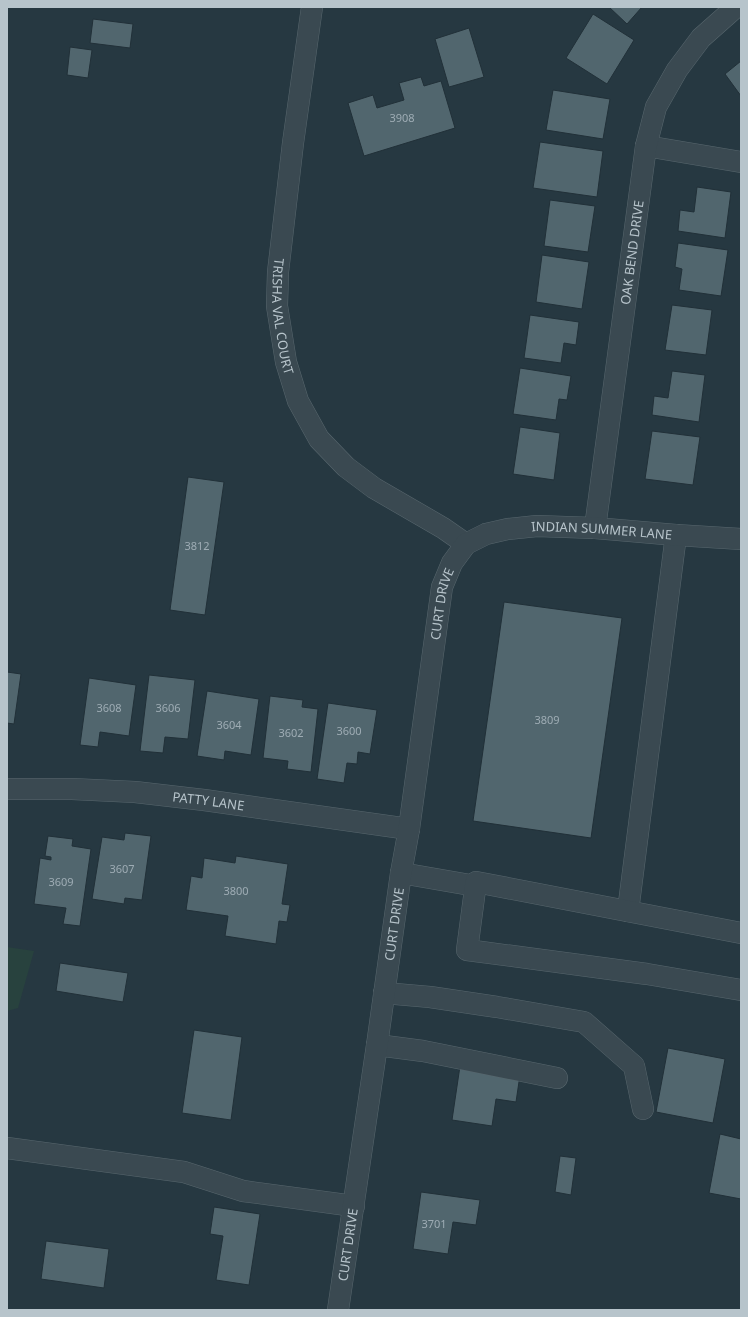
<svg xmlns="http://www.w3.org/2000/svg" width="748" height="1317" viewBox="0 0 748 1317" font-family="'Noto Sans',sans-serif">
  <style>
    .green { fill: #28423e }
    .building { fill: #51666e; stroke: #213038 }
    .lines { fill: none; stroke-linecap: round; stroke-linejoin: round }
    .minor-casing { stroke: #58676e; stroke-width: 22 }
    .minor { stroke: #3a4951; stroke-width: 21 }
    .labels { text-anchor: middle; stroke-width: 3.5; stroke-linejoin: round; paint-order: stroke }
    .number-label { font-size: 11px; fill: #9eacb4 }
    .street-label { font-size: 13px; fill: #b7c4cb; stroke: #1f2e36 }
  </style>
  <rect width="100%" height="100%" fill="#263841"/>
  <path class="green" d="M7,947L34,951L18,1008L7,1011Z"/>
  <g class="building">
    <path d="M609,7H642L627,24Z"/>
    <path d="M593,14L634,40L607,84L566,58Z"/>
    <path d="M93,19L133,24L130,48L90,43Z"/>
    <path d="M469,28L484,77L449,87L435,39Z"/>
    <path d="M70,47L92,50L88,78L67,75Z"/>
    <path d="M741,61V96L725,74Z"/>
    <path d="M421,77L424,86L441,81L455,128L364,156L348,103L373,95L377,108L404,100L399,83Z"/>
    <path d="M553,90L610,99L603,139L546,130Z"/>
    <path d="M540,142L603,151L597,197L533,188Z"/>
    <path d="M697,187L731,192L725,238L678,231L680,210L694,212Z"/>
    <path d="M550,200L595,206L588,252L544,246Z"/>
    <path d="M678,243L728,250L721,296L679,290L682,269L675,267Z"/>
    <path d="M542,255L589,262L582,309L536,302Z"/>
    <path d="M672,305L712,310L706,355L665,350Z"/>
    <path d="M530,315L579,322L576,345L564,343L561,363L524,358Z"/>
    <path d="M520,368L571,376L567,400L559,399L556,420L513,414Z"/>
    <path d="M672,371L705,375L699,422L652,415L654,396L668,398Z"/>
    <path d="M520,427L560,433L554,480L513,474Z"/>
    <path d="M652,431L700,437L693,485L645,479Z"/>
    <path d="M188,477L224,482L205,615L170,610Z"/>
    <path d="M504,602L622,618L591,838L473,821Z"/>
    <path d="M7,672L21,674L14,724L7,723Z"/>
    <path d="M149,675L195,680L188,739L165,737L163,753L140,751Z"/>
    <path d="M89,678L136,685L129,736L100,732L98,747L80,745Z"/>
    <path d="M207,691L259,699L251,755L225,751L224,760L197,756Z"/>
    <path d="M270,696L303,700L302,707L318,709L311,772L287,769L288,761L263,758Z"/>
    <path d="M328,703L377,710L370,754L358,752L357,764L347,763L344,783L317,779Z"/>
    <path d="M125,833L151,836L142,900L125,898L124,904L92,899L102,837L124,840Z"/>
    <path d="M48,836L73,839L72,846L91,849L80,926L63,924L66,908L34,904L40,858L51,860V857L45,856Z"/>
    <path d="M236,856L288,864L282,904L290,905L287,922L279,921L276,944L225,936L228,916L186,910L191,876L202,878L204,858L235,863Z"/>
    <path d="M60,963L128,973L123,1002L56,991Z"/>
    <path d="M194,1030L242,1037L231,1120L182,1113Z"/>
    <path d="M668,1048L725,1059L713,1123L656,1112Z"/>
    <path d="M460,1066L520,1075L516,1102L496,1099L492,1126L452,1120Z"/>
    <path d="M720,1134L741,1139V1199L709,1193Z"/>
    <path d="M560,1156L576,1158L571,1195L555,1192Z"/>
    <path d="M421,1192L480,1200L476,1225L453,1222L448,1254L413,1249Z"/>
    <path d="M214,1207L260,1214L249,1285L216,1280L223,1236L210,1234Z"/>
    <path d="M46,1241L109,1249L104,1288L41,1279Z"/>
  </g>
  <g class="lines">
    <defs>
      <g id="minor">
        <path id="s1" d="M312,7L293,143L278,272L277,306L286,362L298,401L319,439L346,467L374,488L443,528L466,544"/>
        <path d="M646,146L741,162"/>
        <path id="s2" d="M595,528L646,146L656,107L677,70L701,38L736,7"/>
        <path id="s3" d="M7,789H72L135,792L204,800L409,829"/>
        <path d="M401,873L476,886"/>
        <path d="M628,911L676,535"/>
        <path d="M741,933L476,882L467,950L647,974L741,990"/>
        <path d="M384,993L430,997L497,1007L584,1022L634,1066L643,1109"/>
        <path d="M377,1045L423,1051L557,1078"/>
        <path d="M7,1148L184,1172L243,1191L354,1206"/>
        <path id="s4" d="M338,1310L377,1045L401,873L409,829L442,587L452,563L466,544L486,534L508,529L537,526L595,528L676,535L741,539"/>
      </g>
    </defs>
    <use href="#minor" class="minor-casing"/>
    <use href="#minor" class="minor"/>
  </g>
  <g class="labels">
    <g class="number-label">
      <text x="402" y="122">3908</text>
      <text x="197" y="550">3812</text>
      <text x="109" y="712">3608</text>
      <text x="168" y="712">3606</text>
      <text x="547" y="724">3809</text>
      <text x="229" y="729">3604</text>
      <text x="349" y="735">3600</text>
      <text x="291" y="737">3602</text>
      <text x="122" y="873">3607</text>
      <text x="61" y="886">3609</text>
      <text x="236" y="895">3800</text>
      <text x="434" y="1228">3701</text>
    </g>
    <g class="street-label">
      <text dy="5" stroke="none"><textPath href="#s2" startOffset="278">OAK BEND DRIVE</textPath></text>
      <text dy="5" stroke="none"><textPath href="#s1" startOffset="312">TRISHA VAL COURT</textPath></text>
      <text dy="5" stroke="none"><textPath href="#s4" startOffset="919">INDIAN SUMMER LANE</textPath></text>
      <text dy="5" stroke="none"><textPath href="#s4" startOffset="714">CURT DRIVE</textPath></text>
      <text dy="5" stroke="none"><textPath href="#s3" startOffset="202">PATTY LANE</textPath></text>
      <text dy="5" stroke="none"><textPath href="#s4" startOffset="390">CURT DRIVE</textPath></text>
      <text dy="5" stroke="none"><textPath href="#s4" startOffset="66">CURT DRIVE</textPath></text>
    </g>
  </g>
  <rect width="748" height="1317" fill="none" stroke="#b7c4cb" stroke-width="16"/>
</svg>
